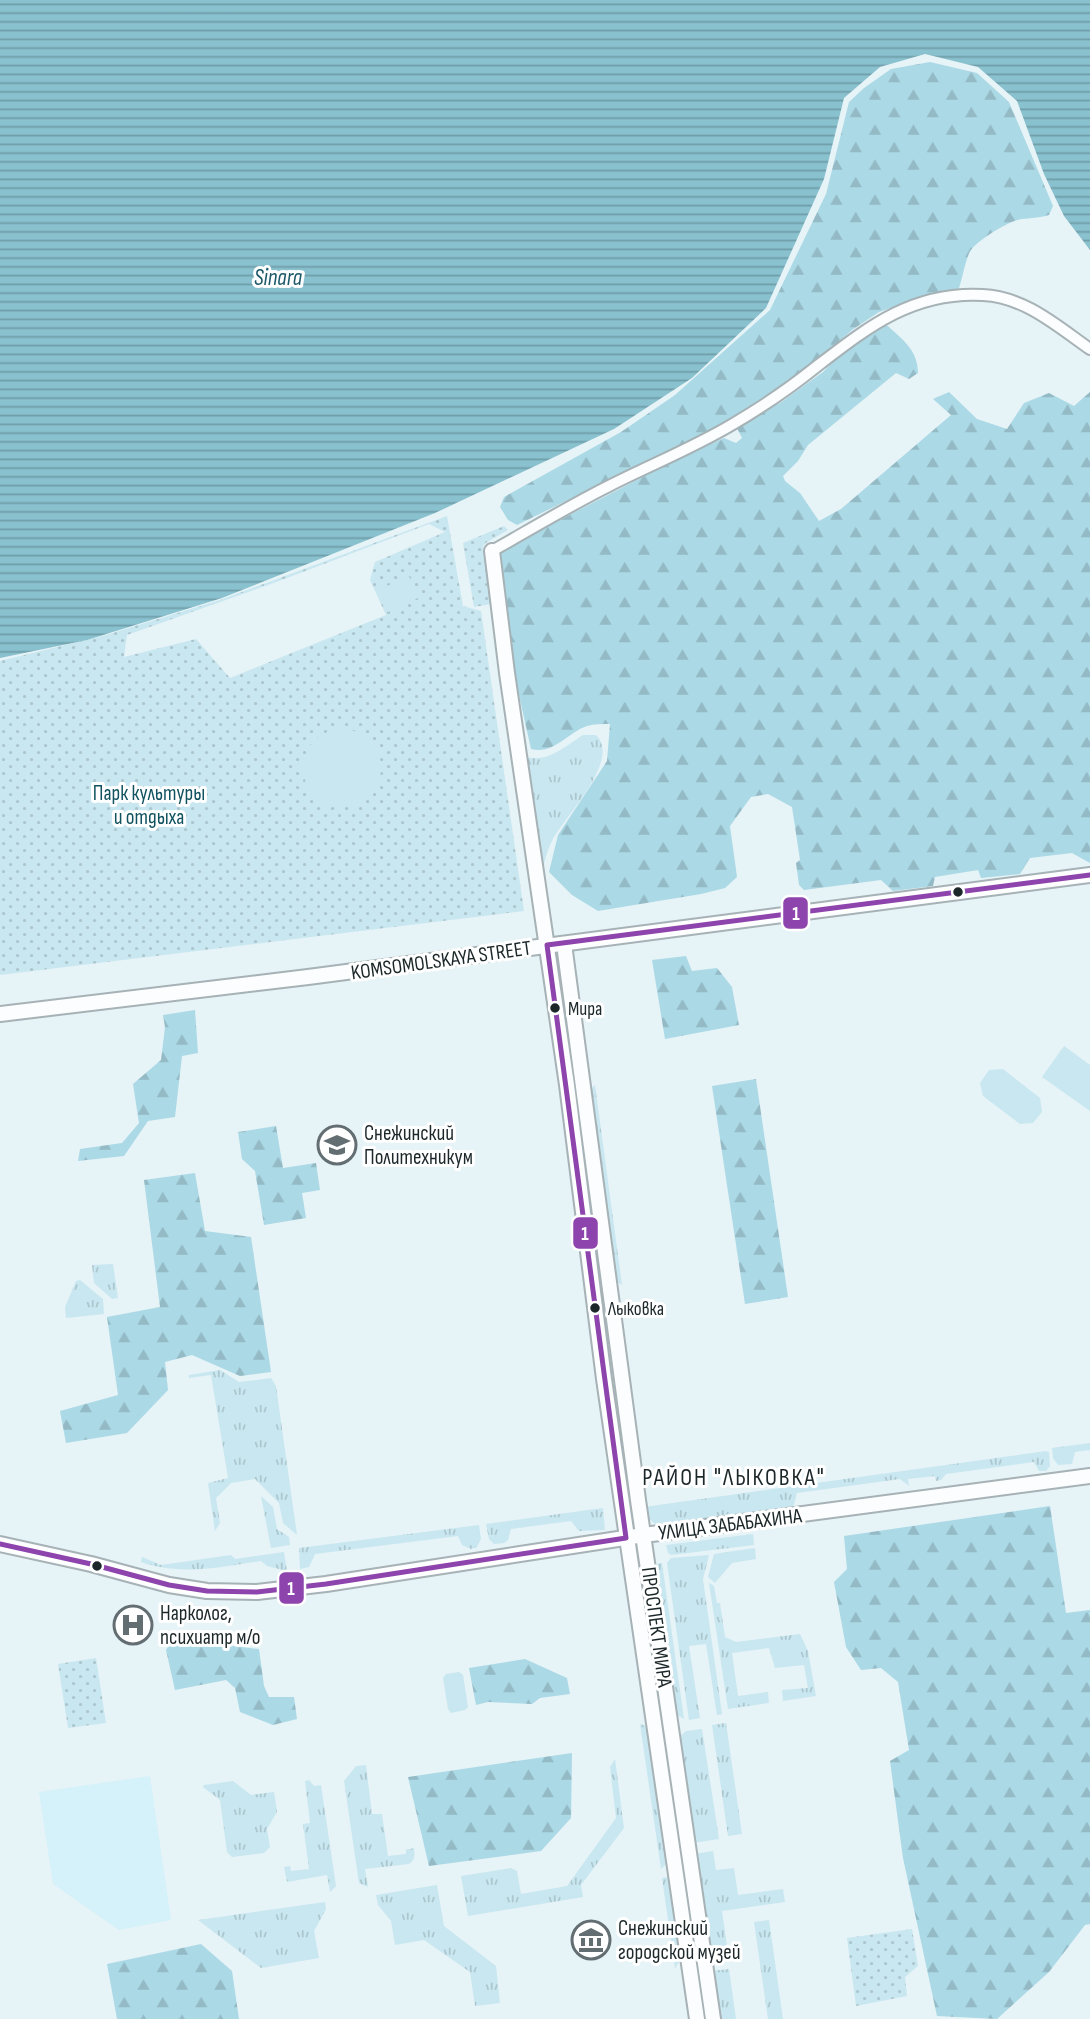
<svg xmlns="http://www.w3.org/2000/svg" width="1090" height="2019" viewBox="0 0 1090 2019" font-family="'Sofia Sans Condensed',sans-serif">
  <style>
    .built { fill: #d5f1f9 }
    .grass { fill: url(#grass-tufts) }
    .forest { fill: url(#forest-firs) }
    .park { fill: url(#park-dots); fill-rule: evenodd }
    .pitch { fill: #c9e7f0 }
    .water { fill: url(#water-rules) }
    .lines { fill: none; stroke-linecap: round; stroke-linejoin: round }
    .minor-casing { stroke: #a6b2b5; stroke-width: 14 }
    .tertiary-casing { stroke: #a6b2b5; stroke-width: 18 }
    .minor { stroke: #fbfdfe; stroke-width: 10 }
    .tertiary { stroke: #fbfdfe; stroke-width: 14 }
    .bus-1-casing { stroke: #fff; stroke-width: 10 }
    .bus-1 { stroke: #8e44ad; stroke-width: 5 }
    .bus-dot { fill: #1c272a; stroke: #fff; stroke-width: 2.5 }
    .labels { text-anchor: middle; stroke-width: 6; stroke-linejoin: round; paint-order: stroke }
    .bus-label { font-size: 19px; fill: #1c272a; stroke: #fff; text-anchor: start }
    .park-label { font-size: 21px; fill: #115260; stroke: #fff }
    .street-label { font-size: 21px; fill: #1c272a; stroke: #fff }
    .poi-label { font-size: 21px; fill: #1c272a; stroke: #fff; text-anchor: start }
    .water-label { font-size: 23px; font-style: italic; fill: #1c5968; stroke: #fff }
    .quarter-label { font-size: 24px; letter-spacing: 2px; fill: #1c272a; stroke: #fff }
    .line-badge { stroke: #fff; stroke-width: 2.5 }
    .badge-label { font-size: 19px; text-anchor: middle; font-weight: bold; fill: #fff }
  </style>
  <defs>
    <pattern id="grass-tufts" width="24" height="20" patternUnits="userSpaceOnUse" patternTransform="scale(1.75)"><rect width="24" height="20" fill="#c9e7f0"/><path d="M3 7l-1-3M5 7V3M7 7l1-3M15 17l-1-3M17 17v-4M19 17l1-3" fill="none" stroke="#acc6ce"/></pattern>
    <pattern id="forest-firs" width="22" height="20" patternUnits="userSpaceOnUse" patternTransform="scale(1.75)"><rect width="22" height="20" fill="#abd9e6"/><path d="M5 1l3.5 6h-7zM16 11l3.5 6h-7z" fill="#93bac5"/></pattern>
    <pattern id="park-dots" width="8" height="8" patternUnits="userSpaceOnUse" patternTransform="scale(1.75)"><rect width="8" height="8" fill="#c9e7f0"/><path d="M2 2h.1M6 6h.1" fill="none" stroke="#acc6ce" stroke-width="1.8" stroke-linecap="round"/></pattern>
    <pattern id="water-rules" width="6" height="5" patternUnits="userSpaceOnUse" patternTransform="scale(1.75)"><rect width="6" height="5" fill="#89c1cf"/><path d="M0 2.5h6" fill="none" stroke="#6f9da8"/></pattern>
  </defs>
  <rect width="100%" height="100%" fill="#e6f3f7"/>
  <path class="built" d="M150,1776L171,1920L119,1930L53,1884L39,1792Z"/>
  <g class="grass">
    <path d="M583,735H596C622,760 564,817 552,841C546,852 544,866 540,878L520,754C543,767 564,747 583,735Z"/>
    <path d="M595,1085L622,1285L615,1280L589,1091Z"/>
    <path d="M113,1264L118,1298L112,1299L94,1283L92,1265Z"/>
    <path d="M80,1280L103,1299L104,1314L66,1318L65,1307L76,1281Z"/>
    <path d="M220,1370L239,1382L271,1378L276,1386L297,1535L283,1523L279,1503L255,1479L231,1483L216,1498L220,1523L215,1531L208,1483L228,1478L211,1375L189,1378V1375Z"/>
    <path d="M1090,1443V1450L1075,1452L1072,1464L1058,1465L1053,1458L1052,1448Z"/>
    <path d="M1046,1451L1049,1452L1050,1466L1046,1471H1039L1034,1462L946,1474L941,1480L936,1481L935,1476L908,1479L909,1486L900,1479L797,1493L793,1508L657,1525L646,1517L644,1507Z"/>
    <path d="M261,1496L273,1507L277,1529L289,1537L290,1545L271,1548Z"/>
    <path d="M603,1508L605,1530L579,1531L571,1521L511,1529L508,1540L504,1543L494,1544L489,1539L486,1524Z"/>
    <path d="M479,1525L481,1539L477,1547L471,1549L462,1545L458,1536L315,1554L309,1567L300,1569L299,1548Z"/>
    <path d="M753,1534L754,1545L671,1555L668,1553L666,1545Z"/>
    <path d="M755,1548L756,1559L732,1563L715,1583L708,1577L714,1554Z"/>
    <path d="M284,1552L287,1571L267,1566L261,1561C219,1567 182,1576 141,1562L142,1557L161,1565L231,1555L235,1559Z"/>
    <path d="M709,1555L703,1579L722,1714L717,1715L706,1644L689,1646L700,1718L689,1720L667,1563L671,1558Z"/>
    <path d="M662,1563L684,1719L674,1713L653,1565Z"/>
    <path d="M709,1583L714,1586L717,1603H720L725,1637L736,1642L800,1634L808,1651L816,1696L783,1701L782,1690L808,1688L804,1665L775,1668L769,1648L732,1653L738,1696L768,1692L769,1703L728,1709Z"/>
    <path d="M726,1723L742,1834L728,1836L712,1725Z"/>
    <path d="M640,1724L650,1727L669,1861L661,1869Z"/>
    <path d="M702,1729L719,1839L693,1843L677,1739L686,1731Z"/>
    <path d="M615,1759L624,1828L581,1885L583,1897L468,1916L461,1876L511,1868L517,1871L521,1894L567,1886L616,1818L610,1767Z"/>
    <path d="M366,1765L372,1814H382L388,1856L406,1854V1850L414,1848C415,1855 415,1860 409,1864L365,1869L368,1887L359,1883L344,1781L356,1766Z"/>
    <path d="M309,1780L314,1786L321,1785L336,1886L330,1892L327,1875L287,1882L284,1867L290,1866L291,1871L309,1869L303,1824L310,1823L305,1781Z"/>
    <path d="M233,1781L251,1795L274,1792L277,1812L267,1829L270,1847L264,1853L232,1857L227,1852L220,1800L203,1787L204,1785Z"/>
    <path d="M713,1851L716,1870L734,1868L738,1895L783,1889L785,1902L722,1911L729,1961L710,1964L694,1854Z"/>
    <path d="M668,1877L672,1881L683,1956L675,1968L662,1878Z"/>
    <path d="M437,1885L444,1926L496,1966L500,2003L475,2006L470,1972L424,1940L395,1945L391,1921L378,1905L376,1895Z"/>
    <path d="M325,1902L326,1909L314,1931L319,1958L261,1968L198,1920Z"/>
    <path d="M769,1920L783,2019H768L754,1922Z"/>
    <path d="M729,1969L736,2019H718L711,1971Z"/>
  </g>
  <g class="forest">
    <path d="M930,62L977,73L1009,102L1053,206L1049,215C1039,218 1031,218 1022,219C1010,220 978,240 971,250C966,256 962,281 958,291L913,300L879,312L852,330L813,364L774,394L728,422L517,525L508,520L500,507L504,497L621,432L675,395L770,310L826,194L849,102L864,88L891,69Z"/>
    <path d="M883,322C900,337 918,349 918,373L909,379L896,373L808,445L798,461L783,476L785,481L800,493L819,521L841,509L951,415L933,399L949,392L977,419L1007,429L1024,403L1049,393L1074,406L1090,392V863L1072,853L1030,858L1020,874L981,878L978,870L935,877L933,886L893,891L881,880L804,890L799,885L796,863L800,860L792,807L768,794L751,797L730,826L737,877L725,888L701,894L598,911L572,895L549,872L558,835L607,761L610,724C603,724 594,724 587,726C568,732 554,755 531,749L509,650L502,600L500,551L683,456L724,438L736,443L742,438L735,424L780,403L823,372L858,336Z"/>
    <path d="M686,956L692,971L717,968L732,987L739,1025L665,1039L652,960Z"/>
    <path d="M195,1010L198,1053L182,1056L175,1117L148,1121L124,1156L78,1161L80,1149L122,1143L139,1123L133,1084L161,1060L165,1027L163,1015Z"/>
    <path d="M756,1079L788,1297L745,1304L712,1086Z"/>
    <path d="M276,1126L283,1168L316,1163L320,1190L302,1193L306,1218L264,1225L255,1171L242,1159L238,1132Z"/>
    <path d="M195,1173L205,1231L251,1237L271,1372L240,1376L192,1355L165,1362L168,1390L127,1433L66,1443L60,1411L118,1395L107,1317L160,1307L144,1180Z"/>
    <path d="M1050,1506L1066,1613L1090,1610V1924L1085,1925L1049,1972L997,2019L937,2016L903,1858L890,1761L909,1750L898,1682L881,1668L861,1670L846,1647L834,1582L847,1569L844,1536Z"/>
    <path d="M173,1639L259,1649L264,1686L269,1697H294L297,1719L273,1725L240,1712L235,1688L226,1680L175,1690L166,1650Z"/>
    <path d="M525,1659L567,1678L570,1694L540,1698L532,1704L488,1702L476,1705L469,1668Z"/>
    <path d="M572,1753L571,1818L541,1851L429,1866L408,1777Z"/>
    <path d="M201,1944L232,1971L239,2019H117L107,1964Z"/>
  </g>
  <g class="park">
    <path d="M447,516L463,606L481,611L524,911L0,975V661L106,635L220,600ZM429,524L445,532L375,562L370,580L386,615L230,678L196,639L124,657L127,635L279,581ZM371,742C385,761 383,784 365,799L303,768L306,754Z"/>
    <path d="M504,526L508,530L487,542L483,546L491,604L474,607L463,543Z"/>
    <path d="M96,1658L106,1723L68,1728L58,1664Z"/>
    <path d="M912,1929L918,1966L905,1977L907,1996L856,2006L847,1938Z"/>
  </g>
  <g class="pitch">
    <path d="M409,576L418,598L388,612L378,590Z"/>
    <circle cx="342" cy="768" r="39"/>
    <path d="M1064,1046L1090,1065V1111L1042,1077Z"/>
    <path d="M1003,1069L1040,1098L1042,1112L1033,1123L1020,1124L983,1096L980,1083L989,1070Z"/>
    <path d="M459,1672L463,1675L468,1707L465,1710L451,1713L448,1709L443,1678L446,1674Z"/>
  </g>
  <path class="water" d="M0,0H1090V250L1064,216L1044,174L1017,101L978,67L925,54L880,67L844,98L824,179L766,308L692,378L614,429L435,513L222,598L87,640L0,658Z"/>
  <g class="lines">
    <defs>
      <path id="minor" d="M492,551C531,529 569,506 609,486C650,465 693,448 733,424C762,407 790,388 816,367C868,327 913,291 983,295C1025,297 1057,326 1090,349"/>
      <g id="tertiary">
        <path d="M492,551L507,673L567,1085L604,1379L697,2019"/>
        <path d="M564,944L638,1500L713,2019"/>
        <path d="M0,1014L308,977L1090,875"/>
        <path d="M0,1544L91,1564L169,1585L207,1591L257,1592L326,1584L644,1535L1090,1476"/>
      </g>
    </defs>
    <use href="#minor" class="minor-casing"/>
    <use href="#tertiary" class="tertiary-casing"/>
    <use href="#minor" class="minor"/>
    <use href="#tertiary" class="tertiary"/>
    <defs>
      <path id="bus-1" d="M0,1544L91,1564L169,1585L207,1591L257,1592L326,1584L626,1538L547,945L1090,875"/>
    </defs>
    <use href="#bus-1" class="bus-1-casing"/>
    <use href="#bus-1" class="bus-1"/>
  </g>
  <defs>
    <symbol id="university-ring" viewBox="-11 -11 22 22"><circle r="9.5" fill="#fff" stroke="#636e72" stroke-width="1.5"/><path d="M0-5L7-2L0 1L-7-2ZM-4 1L0 2.5L4 1V4Q0 6-4 4Z" fill="#636e72"/></symbol>
    <symbol id="hospital-ring" viewBox="-11 -11 22 22"><circle r="9.5" fill="#fff" stroke="#636e72" stroke-width="1.5"/><path d="M-5-5h3v3.5h4V-5h3V5h-3V1.5h-4V5h-3Z" fill="#636e72"/></symbol>
    <symbol id="museum-ring" viewBox="-11 -11 22 22"><circle r="9.5" fill="#fff" stroke="#636e72" stroke-width="1.5"/><path d="M0-6L6-3V-2H-6V-3ZM-5-1h2V3h-2ZM-1-1h2V3h-2ZM3-1h2V3H3ZM-6 4H6V6H-6Z" fill="#636e72"/></symbol>
  </defs>
  <g fill-rule="evenodd">
    <use href="#university-ring" x="315" y="1123" width="44" height="44"/>
    <use href="#hospital-ring" x="111" y="1603" width="44" height="44"/>
    <use href="#museum-ring" x="569" y="1918" width="44" height="44"/>
  </g>
  <g class="bus-dot">
    <circle cx="958" cy="892" r="6"/>
    <circle cx="555" cy="1008" r="6"/>
    <circle cx="595" cy="1308" r="6"/>
    <circle cx="97" cy="1566" r="6"/>
  </g>
  <g class="labels">
    <g class="bus-label">
      <text x="568" y="1015">Мира</text>
      <text x="608" y="1315">Лыковка</text>
    </g>
    <g class="park-label">
      <text x="149" y="800">Парк культуры<tspan x="149" dy="24">и отдыха</tspan></text>
    </g>
    <g class="street-label">
      <text transform="translate(441 960) rotate(-8)" y="7">KOMSOMOLSKAYA STREET</text>
      <text transform="translate(730 1524) rotate(-7)" y="7">УЛИЦА ЗАБАБАХИНА</text>
      <text transform="translate(657 1627) rotate(82)" y="7">ПРОСПЕКТ МИРА</text>
    </g>
    <g class="poi-label">
      <text x="364" y="1140">Снежинский<tspan x="364" dy="24">Политехникум</tspan></text>
      <text x="160" y="1620">Нарколог,<tspan x="160" dy="24">психиатр м/о</tspan></text>
      <text x="618" y="1935">Снежинский<tspan x="618" dy="24">городской музей</tspan></text>
    </g>
    <g class="water-label">
      <text x="278" y="285">Sinara</text>
    </g>
    <g class="quarter-label">
      <text x="734" y="1485">РАЙОН "ЛЫКОВКА"</text>
    </g>
  </g>
  <g class="line-badge">
    <rect x="782" y="896" width="27" height="34" rx="7" fill="#8e44ad"/>
    <rect x="572" y="1216" width="27" height="34" rx="7" fill="#8e44ad"/>
    <rect x="278" y="1571" width="27" height="34" rx="7" fill="#8e44ad"/>
  </g>
  <g class="badge-label">
    <text x="796" y="920">1</text>
    <text x="585" y="1240">1</text>
    <text x="291" y="1595">1</text>
  </g>
</svg>
